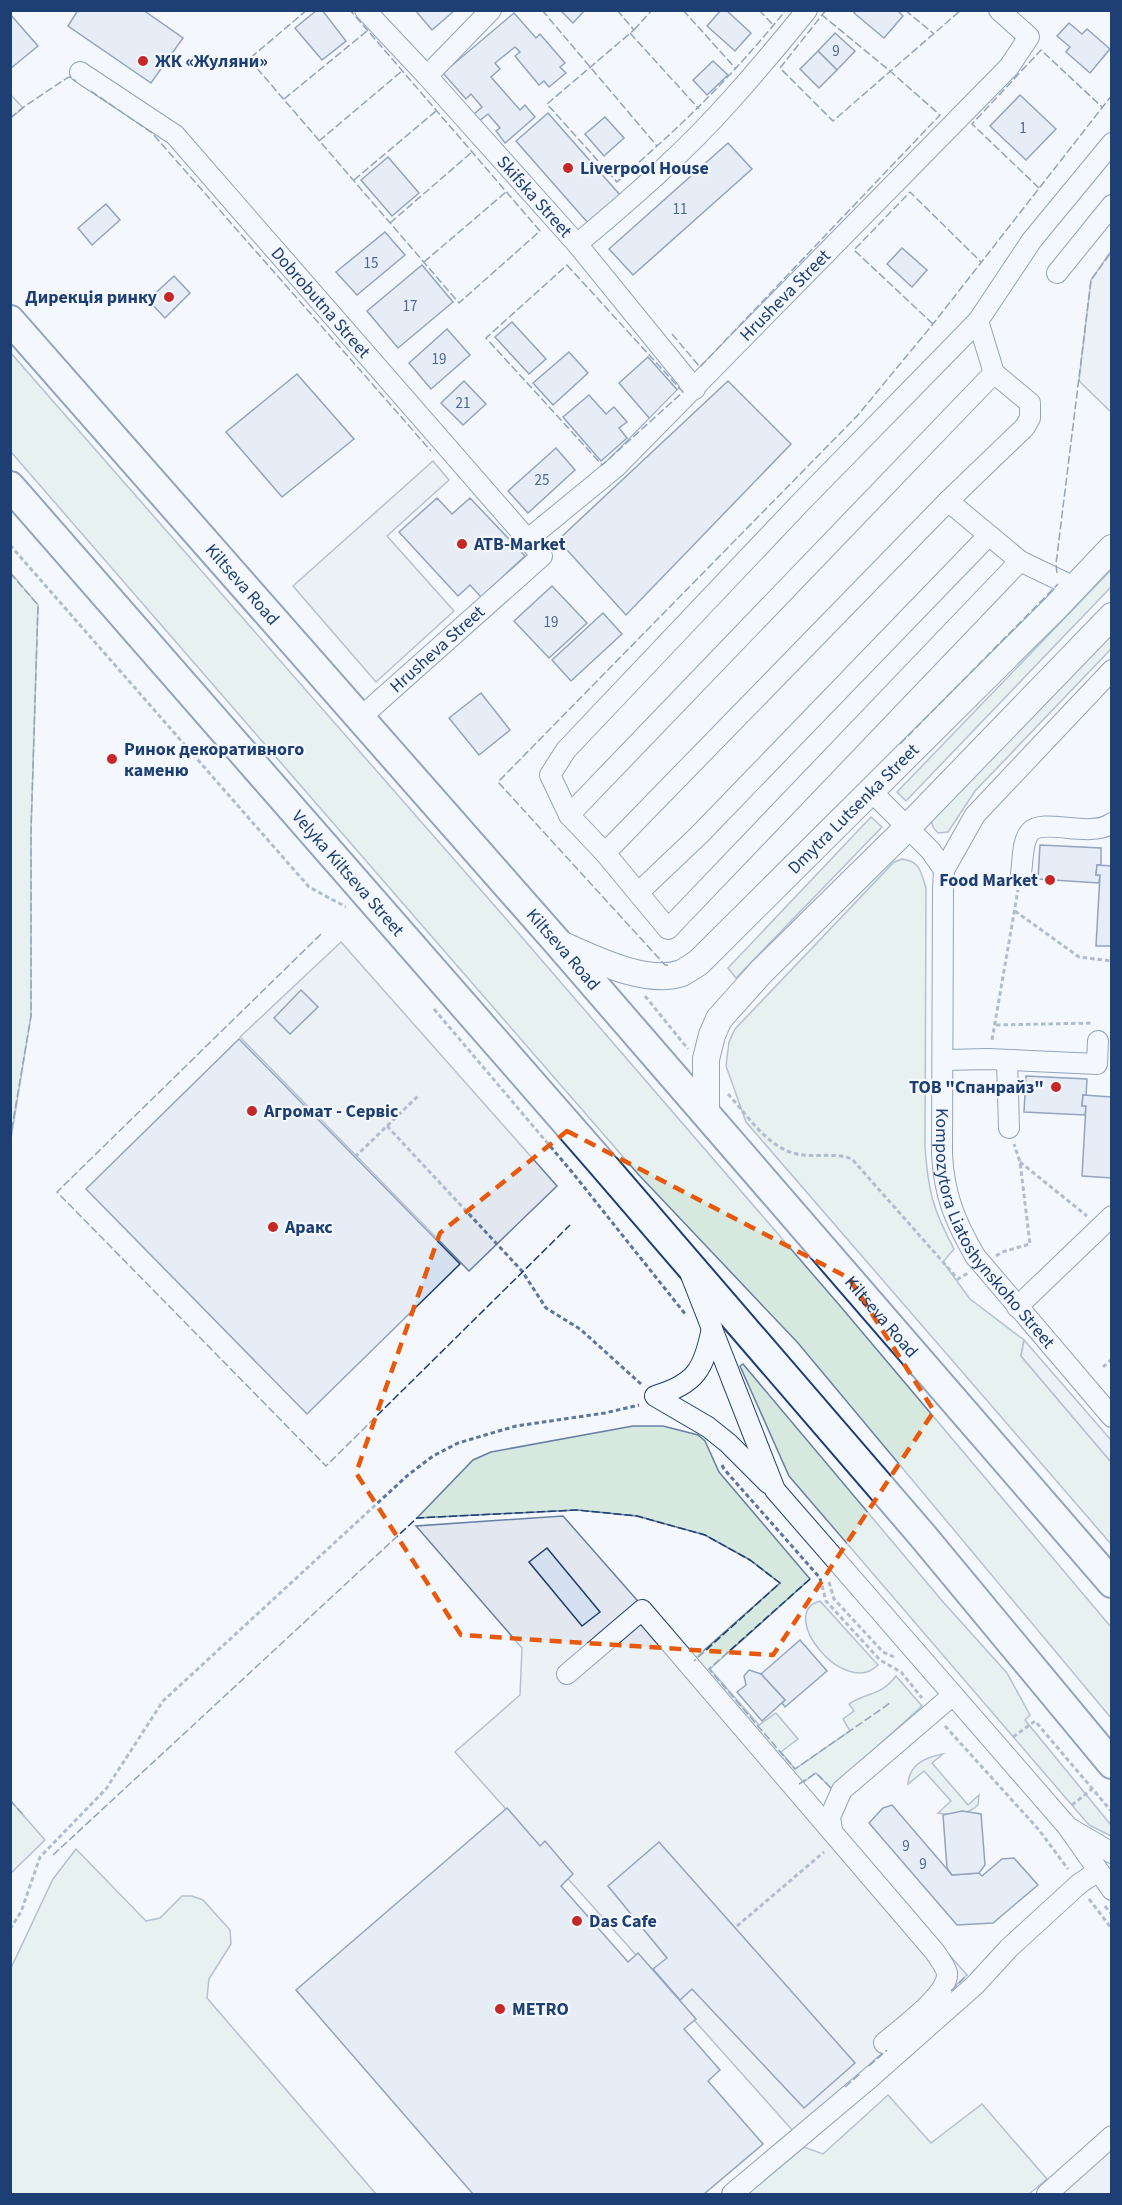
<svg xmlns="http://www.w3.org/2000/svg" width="1122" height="2205" viewBox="0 0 1122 2205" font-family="'Source Sans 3',sans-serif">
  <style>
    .green { fill: #d7e8df; stroke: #687fa3; stroke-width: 1.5 }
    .parking { fill: #e3e8f0; stroke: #687fa3; stroke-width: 1.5 }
    .building { fill: #d5e0f0; stroke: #1d3f73; stroke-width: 1.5 }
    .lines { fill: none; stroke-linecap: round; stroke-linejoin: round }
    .minor-casing { stroke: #1d3f73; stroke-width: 22 }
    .major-casing { stroke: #1d3f73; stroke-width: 28 }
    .highway-casing { stroke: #1d3f73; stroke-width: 32 }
    .path { stroke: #5e769c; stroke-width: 3; stroke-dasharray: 4.5 3; stroke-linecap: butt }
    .minor { stroke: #f4f7fb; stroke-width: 20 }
    .major { stroke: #f4f7fb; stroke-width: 26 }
    .highway { stroke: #f4f7fb; stroke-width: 28 }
    .fence { stroke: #1d3f73; stroke-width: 1.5; stroke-dasharray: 8 3; stroke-linecap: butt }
    .marked { fill: none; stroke: #e8590c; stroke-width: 4.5; stroke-dasharray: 12 8; stroke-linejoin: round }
    .poi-dot { fill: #c62828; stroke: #f4f7fb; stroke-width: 2 }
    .labels { text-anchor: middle; stroke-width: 4.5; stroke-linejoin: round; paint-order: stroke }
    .number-label { font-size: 15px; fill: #4b6792 }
    .poi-label { font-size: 18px; font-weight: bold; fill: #1d3f73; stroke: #f4f7fb; text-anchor: start }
    .street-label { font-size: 18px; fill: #1d3f73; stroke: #f4f7fb }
  </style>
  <rect width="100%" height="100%" fill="#f4f7fb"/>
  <g class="green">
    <path d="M10,352L501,913L841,1307L1111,1627V1718L798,1343L638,1174L11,452Z"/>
    <path d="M1111,570V587L906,801L897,792Z"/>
    <path d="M11,573L38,605L31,831V1016L11,1139Z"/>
    <path d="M1111,633V649L975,791L948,832L938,833L933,827L931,820Z"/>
    <path d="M871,817L882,827L736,978L728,968Z"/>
    <path d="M902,859C920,861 921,872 926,888L925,1146C928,1191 933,1210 954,1249L943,1262L970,1299L1024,1340L1021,1356L1111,1462V1544L746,1122L726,1066L729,1042L735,1029L894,862Z"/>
    <path d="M743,1364L944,1603L1007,1673L1030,1715L1025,1720L1111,1825V1836L1089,1825L789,1476L740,1366Z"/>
    <path d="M633,1426H663L698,1435L705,1441L719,1472L810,1579L710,1669L759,1725L776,1713L798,1739L781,1752L795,1769L850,1731L843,1719L854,1711L849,1704C867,1692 881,1696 896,1676L922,1706L831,1788L816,1773L800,1785L693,1660L780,1583L750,1560L705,1535L637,1516L577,1510L417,1518L473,1460L491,1452Z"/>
    <path d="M820,1601L878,1665C844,1699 776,1613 820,1601Z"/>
    <path d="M943,1754L932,1763L968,1805L979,1795L978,1805C968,1815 952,1816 938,1813L951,1801L924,1771L908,1784C909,1764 926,1757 943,1754Z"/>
    <path d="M10,1800L45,1840L11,1873H10Z"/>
    <path d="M76,1849L146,1921L160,1918L182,1896H192L203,1900L230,1930L231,1944L209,1979L207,1998L376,2194H11V1968L53,1879Z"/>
    <path d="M888,2095L931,2143L982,2104L1047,2179L1029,2194H747L804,2147L823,2154Z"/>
  </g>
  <g class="parking">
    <path d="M10,94L23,108L11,118H10Z"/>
    <path d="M1111,251V412L1079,381L1091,280Z"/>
    <path d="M433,461L449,480L387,536L454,611L376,682L293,586Z"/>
    <path d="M341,942L557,1186L469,1271L240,1037Z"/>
    <path d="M1024,1340L1111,1440V1462L1021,1356Z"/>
    <path d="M563,1516L967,1975L869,2066L793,2131L455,1752L520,1695L522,1648L416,1526Z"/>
    <path d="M1111,2149V2194H1062Z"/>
  </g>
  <g class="building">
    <path d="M78,10H143L183,38L151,83L68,26Z"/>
    <path d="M317,10H322L346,41L322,60L295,28Z"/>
    <path d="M415,10H454V11L432,30Z"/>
    <path d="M560,10H585L573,23Z"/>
    <path d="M721,10H726L751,33L735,51L707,26Z"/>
    <path d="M857,10H897L903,16L884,38L854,13Z"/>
    <path d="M514,13L536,38L540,34L565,63L560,67L566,73L549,87L544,81L539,85L515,56L520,52L515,47L495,63L500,69L491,77L520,110L525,105L535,117L505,143L496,131L500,128L488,114L479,121L473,115L482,107L471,94L466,99L443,73Z"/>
    <path d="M10,14L38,46L10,69Z"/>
    <path d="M1069,23L1082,34L1087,29L1110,49L1090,73L1066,52L1070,47L1057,36Z"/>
    <path d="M835,33L855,51L837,70L818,51Z"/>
    <path d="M818,51L837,70L819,88L800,69Z"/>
    <path d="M713,61L728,75L707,95L693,80Z"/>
    <path d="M1020,95L1056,129L1026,160L990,126Z"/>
    <path d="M548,113L620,195L588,223L516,141Z"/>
    <path d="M605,117L624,138L604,156L585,134Z"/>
    <path d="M728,143L752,169L633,275L609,249Z"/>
    <path d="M388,157L419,193L392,216L361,180Z"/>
    <path d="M106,204L120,220L92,245L78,228Z"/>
    <path d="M385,232L405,255L357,295L336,272Z"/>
    <path d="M902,248L927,270L912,287L887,264Z"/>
    <path d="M422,265L453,302L398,348L367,311Z"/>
    <path d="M174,276L190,293L165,318L148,300Z"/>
    <path d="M512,322L546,359L529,374L495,337Z"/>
    <path d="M447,329L470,355L431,389L409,363Z"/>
    <path d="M569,352L588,373L553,405L533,383Z"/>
    <path d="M648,357L680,393L650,419L619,383Z"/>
    <path d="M297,374L354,439L282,497L226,432Z"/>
    <path d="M464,381L486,404L463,425L441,403Z"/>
    <path d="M728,381L791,444L626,615L558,540Z"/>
    <path d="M589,395L606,414L614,407L627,422L619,428L627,438L601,461L563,417Z"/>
    <path d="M556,448L575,470L528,513L508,491Z"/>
    <path d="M437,498L452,514L470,498L525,556L481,597L470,585L458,596L399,532Z"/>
    <path d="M552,586L587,623L549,658L514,621Z"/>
    <path d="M603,613L622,634L571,681L552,660Z"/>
    <path d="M481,693L510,730L479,755L449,718Z"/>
    <path d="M1040,845L1101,848V865H1097L1096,875H1100L1099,883L1038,879Z"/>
    <path d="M1097,865L1112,866V946H1096L1100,875H1096Z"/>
    <path d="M301,990L318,1007L290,1034L274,1018Z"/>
    <path d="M239,1039L460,1264L307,1414L86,1189Z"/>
    <path d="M1026,1076L1087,1079L1086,1096L1083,1095L1082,1106H1086L1085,1115L1024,1112Z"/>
    <path d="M1083,1095L1112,1097V1178L1082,1176L1086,1106H1082Z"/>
    <path d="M547,1548L600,1612L582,1626L529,1562Z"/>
    <path d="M800,1640L827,1671L785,1707L782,1703L785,1700L761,1674Z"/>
    <path d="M749,1670L761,1674L785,1700L762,1721L737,1692L746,1685L744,1676Z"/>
    <path d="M892,1805L952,1875L979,1873L982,1876L1002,1859L1014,1858L1038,1885L993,1923L957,1925L869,1823L883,1808Z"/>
    <path d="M507,1808L540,1846L545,1841L573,1874L561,1886L628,1962L638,1953L696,2019L684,2029L720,2070L708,2081L763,2144L704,2194H473L296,1990Z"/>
    <path d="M962,1811L981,1814L985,1865L979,1873L952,1875L947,1868L943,1815Z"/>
    <path d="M659,1842L855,2063L804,2108L692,1989L680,2000L653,1969L667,1958L608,1886Z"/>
  </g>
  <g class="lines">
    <defs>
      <g id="minor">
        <path id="s1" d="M365,10L427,76L577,244L695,389"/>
        <path id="s2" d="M80,72L175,135L542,556L360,718"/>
        <path d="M427,76L491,10"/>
        <path d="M577,244C631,199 684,153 730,101C757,71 782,41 807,10"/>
        <path d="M1057,273L1112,205"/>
        <path d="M948,501L1020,561L1074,587"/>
        <path id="s3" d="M527,540L616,467L1009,67L1029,37L999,10"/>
        <path d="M1020,561L668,929L605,853L569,815L550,775L566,750L802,501L978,321L1032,240L1112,143"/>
        <path id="s4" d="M871,791L931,851L944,870L943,889L942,1154C944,1195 955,1221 975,1256L1112,1417"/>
        <path d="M569,815L994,373"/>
        <path d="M605,853L948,501L1025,427L1030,418V403L994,373L978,321"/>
        <path d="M944,870L975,815L1112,670"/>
        <path d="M1021,873C1023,861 1022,841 1030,832C1043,817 1090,839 1112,823"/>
        <path d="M639,892L699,835L988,536"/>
        <path d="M944,1060L988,1059L1097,1064L1098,1041"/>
        <path d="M1007,1060L1009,1128"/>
        <path d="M691,1275L775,1490L1067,1826L1112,1890"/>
        <path d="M1017,1307L1112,1216"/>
        <path d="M712,1328C704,1369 696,1384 655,1396L708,1427L728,1443L768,1483"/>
        <path d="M567,1674L642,1610L935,1952C939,1959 945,1965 947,1973C949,1995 900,2029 884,2043"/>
        <path d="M1071,1829L1112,1853"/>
        <path d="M832,1830L830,1817L842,1790L953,1695"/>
        <path d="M732,2194L871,2077L975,1985L1009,1948L1079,1884L1098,1871"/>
        <path d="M1047,2194L1112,2136"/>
      </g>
      <g id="major">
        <path id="s5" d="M558,943C591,957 645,986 682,973C687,970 693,966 698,963L1055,608L1112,548"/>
        <path d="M706,1113V1059L712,1035L719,1019L761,972L907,828L1112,616"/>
      </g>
      <g id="highway">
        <path id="s6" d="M10,320L558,943L1112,1583"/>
        <path id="s7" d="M10,486L598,1159L922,1535L1112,1764"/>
      </g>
    </defs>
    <use href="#minor" class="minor-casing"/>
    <use href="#major" class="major-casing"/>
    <use href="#highway" class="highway-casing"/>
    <g class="path">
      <path d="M10,545L309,887L346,907"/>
      <path d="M1015,911L1079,957L1112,961"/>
      <path d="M645,996L688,1049"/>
      <path d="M434,1009L572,1172L686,1315"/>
      <path d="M996,1025L1092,1023"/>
      <path d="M992,1040L1018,890"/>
      <path d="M728,1094C747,1115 768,1148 797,1154C815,1158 835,1152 852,1159L958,1279L968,1273"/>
      <path d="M387,1126L522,1271L546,1308L580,1329L641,1384"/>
      <path d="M355,1157L419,1095"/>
      <path d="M1020,1162L1087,1216"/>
      <path d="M996,1256L1002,1252L1030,1244L1020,1162L1014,1144"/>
      <path d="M1103,1367L1112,1359"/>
      <path d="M722,1465L724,1469L820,1578L826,1601L880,1660L901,1672L922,1698"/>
      <path d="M829,1582L834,1599L883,1652L894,1657"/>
      <path d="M945,1726L1039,1830L1068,1869"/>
      <path d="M1013,1737L1035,1721L1112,1812"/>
      <path d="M1072,1805L1092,1789"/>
      <path d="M1089,1899L1112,1929"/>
      <path d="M1105,1906L1112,1915"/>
      <path d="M737,1926L824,1852"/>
      <path d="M10,1929L21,1912L40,1857L106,1789L163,1701L408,1475L433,1456L458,1443L516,1426L605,1413L639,1405"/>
    </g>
    <use href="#minor" class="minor"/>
    <use href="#major" class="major"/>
    <use href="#highway" class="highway"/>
    <g class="fence">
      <path d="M307,10L249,59L459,303L540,231L350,10"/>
      <path d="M542,10L657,146C704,104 746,59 786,10"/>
      <path d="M617,10L634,30L547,104L617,182L657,146"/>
      <path d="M683,10L736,69"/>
      <path d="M759,10L774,26"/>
      <path d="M826,10L780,68L833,121L961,10"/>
      <path d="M905,10L934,34"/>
      <path d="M634,30L652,10"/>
      <path d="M630,33L699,109"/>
      <path d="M91,91L152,133L431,451"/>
      <path d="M284,99L367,31"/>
      <path d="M10,118L25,106L67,78L70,77L76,81"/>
      <path d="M319,141L402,71"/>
      <path d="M354,180L436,111"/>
      <path d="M1039,188L972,124L1041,50L1102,107"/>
      <path d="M390,223L472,152"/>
      <path d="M424,262L506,192"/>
      <path d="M567,265L683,392L602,465L486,338Z"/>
      <path d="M933,324L854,250L910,192L981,262"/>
      <path d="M672,334L700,367L940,115L890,71L822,15"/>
      <path d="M10,573L38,605L31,831V1016L10,1139"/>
      <path d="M1057,573L1056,564L1091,280L1112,251"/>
      <path d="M900,744L1058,584"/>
      <path d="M321,934L57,1192L326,1466L570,1225"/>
      <path d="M668,965H665L498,782L858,415L933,324L1112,95"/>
      <path d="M810,1579L709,1669L795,1769L890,1703"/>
      <path d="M799,1784L816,1773L831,1788"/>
      <path d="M10,1800L24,1816"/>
      <path d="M53,1855L417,1518L577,1510L637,1516L705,1535L750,1560L780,1583L694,1661"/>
      <path d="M951,1991L967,1975"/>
      <path d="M869,2066L887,2050"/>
      <path d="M845,2087L861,2073"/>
    </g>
  </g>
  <path d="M0 0H1122V2205H0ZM567,1131L849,1278L934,1411L773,1655L461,1635L356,1473L440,1233Z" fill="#f4f7fb" fill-opacity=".55" fill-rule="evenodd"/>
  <path class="marked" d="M567,1131L849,1278L934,1411L773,1655L461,1635L356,1473L440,1233Z"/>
  <g class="poi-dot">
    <circle cx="143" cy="61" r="6"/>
    <circle cx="568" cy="168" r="6"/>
    <circle cx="169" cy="297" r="6"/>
    <circle cx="462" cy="544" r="6"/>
    <circle cx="112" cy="759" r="6"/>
    <circle cx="1050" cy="880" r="6"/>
    <circle cx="1056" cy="1087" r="6"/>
    <circle cx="252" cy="1111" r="6"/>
    <circle cx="273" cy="1227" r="6"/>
    <circle cx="577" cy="1921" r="6"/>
    <circle cx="500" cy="2009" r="6"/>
  </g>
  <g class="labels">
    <g class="number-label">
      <text x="836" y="56">9</text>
      <text x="1023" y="133">1</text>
      <text x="680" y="214">11</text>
      <text x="371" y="268">15</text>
      <text x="410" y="311">17</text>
      <text x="439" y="364">19</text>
      <text x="463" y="408">21</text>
      <text x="542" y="485">25</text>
      <text x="551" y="627">19</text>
      <text x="906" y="1851">9</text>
      <text x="923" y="1869">9</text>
    </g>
    <g class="poi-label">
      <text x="155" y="67">ЖК «Жуляни»</text>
      <text x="580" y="174">Liverpool House</text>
      <text x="157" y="303" text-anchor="end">Дирекція ринку</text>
      <text x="474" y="550">ATB-Market</text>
      <text x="124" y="755">Ринок декоративного<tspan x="124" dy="21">каменю</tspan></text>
      <text x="1038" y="886" text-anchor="end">Food Market</text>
      <text x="1044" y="1093" text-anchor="end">ТОВ "Спанрайз"</text>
      <text x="264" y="1117">Агромат - Сервіс</text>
      <text x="285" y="1233">Аракс</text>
      <text x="589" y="1927">Das Cafe</text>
      <text x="512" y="2015">METRO</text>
    </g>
    <g class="street-label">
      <text dy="6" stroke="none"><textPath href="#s1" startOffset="252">Skifska Street</textPath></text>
      <text dy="6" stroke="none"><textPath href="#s3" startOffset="356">Hrusheva Street</textPath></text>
      <text dy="6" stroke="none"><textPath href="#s2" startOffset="336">Dobrobutna Street</textPath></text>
      <text dy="6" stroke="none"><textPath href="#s6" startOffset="352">Kiltseva Road</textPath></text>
      <text transform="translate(437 649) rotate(-42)" y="6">Hrusheva Street</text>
      <text dy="6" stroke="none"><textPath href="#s5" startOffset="368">Dmytra Lutsenka Street</textPath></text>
      <text dy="6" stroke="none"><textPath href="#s7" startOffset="514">Velyka Kiltseva Street</textPath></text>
      <text dy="6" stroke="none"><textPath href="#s6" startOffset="838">Kiltseva Road</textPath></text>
      <text dy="6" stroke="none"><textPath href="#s4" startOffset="482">Kompozytora Liatoshynskoho Street</textPath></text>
      <text dy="6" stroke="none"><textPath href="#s6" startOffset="1324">Kiltseva Road</textPath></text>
    </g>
  </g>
  <rect width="1122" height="2205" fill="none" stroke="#1d3f73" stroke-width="24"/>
</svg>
